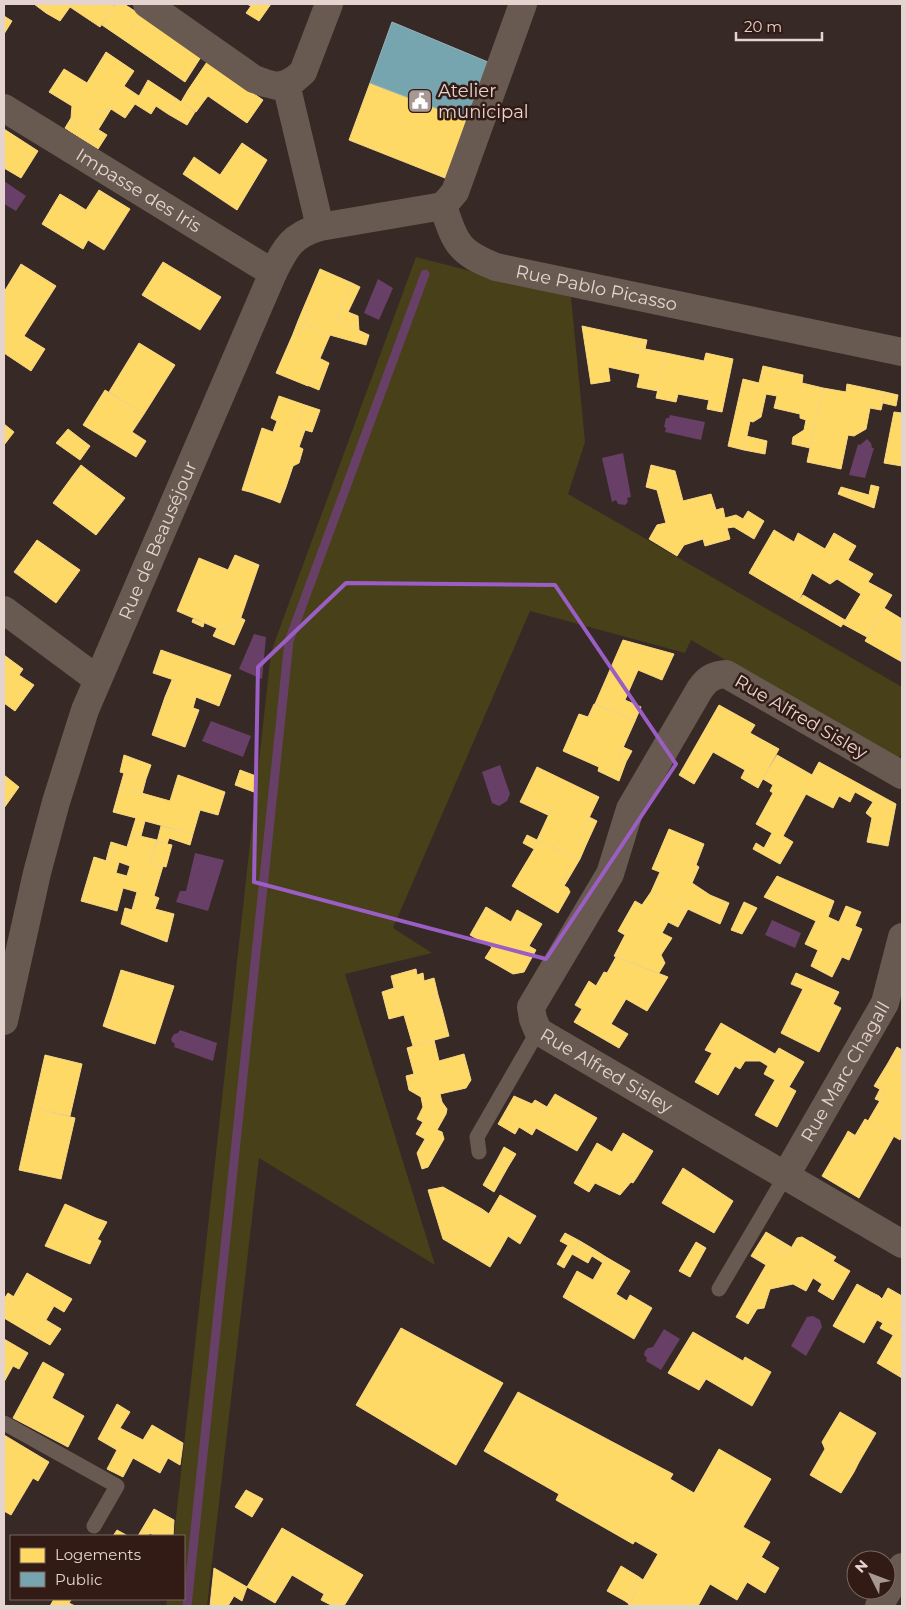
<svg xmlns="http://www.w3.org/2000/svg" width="906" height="1610" viewBox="0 0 906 1610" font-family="Montserrat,sans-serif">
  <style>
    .green { fill: #474019 }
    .water { fill: #683f67 }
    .homes { fill: #ffd966; stroke: #f7d786; fill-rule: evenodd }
    .public { fill: #76a5af; stroke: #97b3b9 }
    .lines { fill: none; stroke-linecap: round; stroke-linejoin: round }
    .stream { stroke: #683f67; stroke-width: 9 }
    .service { stroke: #685a50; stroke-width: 15 }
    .minor { stroke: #685a50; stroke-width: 28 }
    .marked { fill: none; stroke: #9b5ec4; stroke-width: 4; stroke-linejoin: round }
    .labels { text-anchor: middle; stroke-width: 5; stroke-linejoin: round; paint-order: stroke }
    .poi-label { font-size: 18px; fill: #e5d3cf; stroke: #331b15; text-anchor: start }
    .street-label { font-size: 18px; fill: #e5d3cf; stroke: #331b15 }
  </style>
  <rect width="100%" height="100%" fill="#372925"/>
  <path class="green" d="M416,257L571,297L585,442L568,494L902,687V753L898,760L691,640L685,653L530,611L393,928L432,953L345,974L435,1265L259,1158L207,1606H166L167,1599H184V1536H174L271,652Z"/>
  <g class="water">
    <path d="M4,181L26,196L16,211L4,204Z"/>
    <path d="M378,279L393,288L379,320L364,313Z"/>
    <path d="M670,415L705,422L701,440L665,432L666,428L664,427L666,418H669Z"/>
    <path d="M867,439L871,443L872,448H874L865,478L849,475L858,444L860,445Z"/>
    <path d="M623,453L631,497L627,498L628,502L625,505L618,504L616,500L612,502L602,458Z"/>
    <path d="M254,634L266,637L262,679L239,669Z"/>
    <path d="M211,721L251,736L243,757L202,741Z"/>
    <path d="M500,765L510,794L507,801L499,806L492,803L482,772Z"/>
    <path d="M195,853L224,860L208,911L176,902L180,891H186Z"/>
    <path d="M772,920L801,933L795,948L765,935Z"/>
    <path d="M180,1030L217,1043L213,1061L174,1047L175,1044L172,1042L171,1039L174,1034L178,1033Z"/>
    <path d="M813,1316L820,1320L822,1327L806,1356L791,1346L807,1317Z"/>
    <path d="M664,1329L680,1339L661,1370L646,1361L647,1358L644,1355L645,1351L648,1348L653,1347Z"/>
  </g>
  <g class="homes">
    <path d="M34,4H52L46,13Z"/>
    <path d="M52,4H111L115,6L100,27L70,7L60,21L46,13Z"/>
    <path d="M116,4H124L141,15L124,40L102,25Z"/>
    <path d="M247,4H271L259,21L246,13L251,6Z"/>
    <path d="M141,15L201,57L185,82L124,40Z"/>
    <path d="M4,16L12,21L4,34Z"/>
    <path d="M106,52L134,71L124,86L139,96L148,80L177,99L168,114L156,106L151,114L135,104L125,118L111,109L100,112L91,125L107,135L98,149L71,132L77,122L71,118L72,106L49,92L64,69L87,83Z"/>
    <path d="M207,62L263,100L247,123L208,96L204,101L188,90Z"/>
    <path d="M370,83L467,120L445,178L349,140Z"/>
    <path d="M188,90L204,101L196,112L181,102Z"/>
    <path d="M177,99L195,112L187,125L168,114Z"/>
    <path d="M111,109L98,130L91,125L100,112Z"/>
    <path d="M71,118L77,122L71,132L65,128Z"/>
    <path d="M4,129L38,151L21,178L4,168Z"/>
    <path d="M242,143L267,160L237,210L183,174L194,157L220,175Z"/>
    <path d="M99,190L130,209L104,250L88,240L83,249L42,224L60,194L75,203L74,206L84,213Z"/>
    <path d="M75,203L86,210L84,213L74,206Z"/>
    <path d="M163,262L221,297L200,330L142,295Z"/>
    <path d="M21,264L56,286L24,336L45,349L31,371L4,353V292Z"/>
    <path d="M320,269L352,283L336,320L369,335L366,345L330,335L304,324L309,311L303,309Z"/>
    <path d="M352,283L360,287L348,312L358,316L359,331L336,320Z"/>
    <path d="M303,309L309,311L304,324L298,321Z"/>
    <path d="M298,321L304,324L299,336L293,334Z"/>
    <path d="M304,324L330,335L308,386L276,373L293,334L299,336Z"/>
    <path d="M582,326L637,338L635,347L666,353L658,391L637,387L640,374L608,367L610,381L591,384Z"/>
    <path d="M637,338L647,340L645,349L635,347Z"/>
    <path d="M139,343L175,365L144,414L109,392Z"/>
    <path d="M666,353L704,361L706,353L733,359L722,412L707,409L709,400L678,394L676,402L656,398Z"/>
    <path d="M319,358L329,363L319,390L307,385Z"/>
    <path d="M763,366L803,375L802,383L823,388L810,448L792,444L793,437L804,430L806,420L800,418V414L774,408L777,396L766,394L761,417L753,422L750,421L744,450L728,446L743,379L759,383Z"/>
    <path d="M847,384L885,392L881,410L870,408L866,429L854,436L848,435L841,469L807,462L823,388L846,392Z"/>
    <path d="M105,390L144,414L132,432L146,441L136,457L83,425Z"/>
    <path d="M885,392L898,395L896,406L883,403Z"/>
    <path d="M279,396L305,405L298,428L305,430L299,447L303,449L299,463L293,466L286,487L276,492L273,500L250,492L257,464L251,462L262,428L273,432L277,421L271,418Z"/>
    <path d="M305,405L320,410L312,432L298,428Z"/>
    <path d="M894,412L902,413V466L884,463Z"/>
    <path d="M4,424L14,432L4,445Z"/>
    <path d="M68,429L90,446L80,460L56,443Z"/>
    <path d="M746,436L767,441L765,454L744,450Z"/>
    <path d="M251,462L257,464L250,492L242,490Z"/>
    <path d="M81,465L90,472L81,483L72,477Z"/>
    <path d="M651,465L675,471L683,501L711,494L716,510L723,508L725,518L736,515L743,519L748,511L764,521L754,539L734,527L727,528L730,539L705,546L703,539L684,545L677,556L649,539L657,525L666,523L657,490L646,487Z"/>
    <path d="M90,472L125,498L96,535L53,503L72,477L81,483Z"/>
    <path d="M871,485L879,487L874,508L838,494L841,487L869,495Z"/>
    <path d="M286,487L280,503L273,500L276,492Z"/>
    <path d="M774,530L794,542L798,533L825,549L834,533L856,546L848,560L873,574L868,582L892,595L867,637L843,624L861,594L837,579L830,584L812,573L798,602L749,573Z"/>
    <path d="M37,540L80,570L56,603L14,572Z"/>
    <path d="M235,555L259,565L239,623L221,630L177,611L199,558L228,570Z"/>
    <path d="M803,595L845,620L841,627L798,602Z"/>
    <path d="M884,608L902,619V662L865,641Z"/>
    <path d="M241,618L245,620L234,645L213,636L217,628L221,630L239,623Z"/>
    <path d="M193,619L204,623L203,627L192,622Z"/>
    <path d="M623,640L674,654L662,680L638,670L625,700L641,707L635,721L595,704Z"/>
    <path d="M161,650L231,675L219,706L196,697L193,708L199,710L185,747L152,735L165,697L171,699L177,681L153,673Z"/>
    <path d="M4,655L23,669L19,675L34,685L15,711L4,703Z"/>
    <path d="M172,680L177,681L171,699L165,697Z"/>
    <path d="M594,704L635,721L618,759L626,762L619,781L598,771L599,767L563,751L579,714L588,717Z"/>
    <path d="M719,705L755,725L750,733L779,749L758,788L741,778L745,770L713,752L694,784L679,775Z"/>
    <path d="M623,747L632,751L626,762L618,759Z"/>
    <path d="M124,755L151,765L146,779L120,772Z"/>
    <path d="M777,755L812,775L819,762L896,804L888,846L867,842L872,818L866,813L873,802L855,792L850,802L839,796L833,808L806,794L783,836L793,842L780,864L753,849L756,843L764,848L772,833L756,824L773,793L770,791L773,785L763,779Z"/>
    <path d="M537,767L599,797L578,841L586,845L580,859L537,840L551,810L523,796Z"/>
    <path d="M240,770L256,776L254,792L235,785Z"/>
    <path d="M124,773L146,779L142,794L120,787Z"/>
    <path d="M4,775L19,787L4,808Z"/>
    <path d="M178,775L225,792L218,815L200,810L193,834L145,821L141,836L131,834L136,818L113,812L120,787L170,801Z"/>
    <path d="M523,796L551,810L548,815L520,802Z"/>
    <path d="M589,817L597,821L586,845L578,841Z"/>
    <path d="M161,826L193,834L190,845L169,838L167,844L157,842Z"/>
    <path d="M669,829L704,844L696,865L699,867L692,883L710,895L729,903L720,924L651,892L660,872L652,869Z"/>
    <path d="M131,834L157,840L150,863L163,866L154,896L159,898L155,909L174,914L167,942L121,924L125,908L132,910L137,892L123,888L117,911L81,901L94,857L110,862L114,850L109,849L111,842L127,847ZM119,862L130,866L127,876L116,873Z"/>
    <path d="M527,835L539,841L534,849L523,843Z"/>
    <path d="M539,841L580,859L570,876L567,875L561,884L568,888L570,892L558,913L512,886Z"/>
    <path d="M157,842L172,845L166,867L150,863Z"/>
    <path d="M109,849L114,850L110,862L106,861Z"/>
    <path d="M567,875L570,876L564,886L561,884Z"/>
    <path d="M777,876L834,901L828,917L839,922L846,906L861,912L855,926L862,929L849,960L842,957L832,977L811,966L818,950L805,944L816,921L764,897Z"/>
    <path d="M651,892L688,909L678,927L668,922L662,933L672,938L661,955L665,963L659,973L614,956L625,935L618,931L635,901L642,905Z"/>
    <path d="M744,902L757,908L742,934L731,930Z"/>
    <path d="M486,907L511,922L517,910L542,924L529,946L536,950L524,972L513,974L485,958L492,947L470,935Z"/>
    <path d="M616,957L668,977L647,1011L626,999L611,1024L628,1034L619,1048L574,1022L582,1009L575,1005L589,981L596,986L604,972L607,973Z"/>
    <path d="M416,969L417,975L423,973L424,981L434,978L438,995L433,996L436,1005L442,1009L449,1036L413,1046L404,1015L389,1019L382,992L394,988L391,976Z"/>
    <path d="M121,970L174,986L155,1044L108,1028L117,1000L112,999Z"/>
    <path d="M796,973L839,992L833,1004L841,1008L819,1052L781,1033L803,989L791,984Z"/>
    <path d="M438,995L442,1009L436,1005L433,996Z"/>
    <path d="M112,999L117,1000L108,1028L103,1026Z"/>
    <path d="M721,1023L775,1054L779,1048L804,1062L789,1087L796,1091L777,1127L755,1115L775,1080L764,1074L768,1066L760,1061H745L740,1069L735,1066L718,1095L695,1082L712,1053L705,1050Z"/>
    <path d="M434,1040L439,1061L464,1054L471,1080L466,1088L440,1094L442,1102L447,1109L446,1114L437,1130L442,1132L444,1139L428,1167L422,1169L417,1153L425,1139L416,1134L423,1122L417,1119L423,1107L421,1097L409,1090L406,1076L414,1074L407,1048Z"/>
    <path d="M897,1047L902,1050V1071L888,1063Z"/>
    <path d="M45,1055L82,1064L70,1116L33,1108Z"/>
    <path d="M888,1063L902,1071V1135L900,1140L868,1121L885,1092L874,1086Z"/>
    <path d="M880,1089L885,1092L880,1101L875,1099Z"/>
    <path d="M555,1094L597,1118L577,1151L536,1128L532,1135L519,1127L515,1134L498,1124L514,1096L532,1104L544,1112Z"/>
    <path d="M535,1100L547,1107L544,1112L532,1104Z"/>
    <path d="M33,1108L75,1118L61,1179L19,1170Z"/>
    <path d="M865,1119L894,1136L859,1198L822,1176L846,1135L853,1139Z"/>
    <path d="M848,1131L856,1136L853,1139L846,1135Z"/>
    <path d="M623,1133L653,1151L637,1177L633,1173L629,1181L631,1182L620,1195L595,1183L589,1192L574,1183L597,1143L612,1152Z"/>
    <path d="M504,1147L516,1154L508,1167L497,1160Z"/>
    <path d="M497,1160L508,1167L494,1192L483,1185Z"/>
    <path d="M683,1168L733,1201L714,1233L662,1203Z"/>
    <path d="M633,1173L637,1177L633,1183L629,1181Z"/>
    <path d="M443,1187L482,1209L480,1213L487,1217L500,1195L536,1216L520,1244L508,1236L499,1252L484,1243L475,1258L443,1239L428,1190Z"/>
    <path d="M65,1204L96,1218L88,1235L101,1241L90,1264L45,1246Z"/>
    <path d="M482,1209L489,1214L487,1217L480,1213Z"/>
    <path d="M96,1218L107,1222L97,1240L88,1235Z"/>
    <path d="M766,1232L781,1241L776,1250L779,1252L790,1250L797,1238L802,1237L836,1257L833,1261L850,1271L833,1300L818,1291L822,1284L813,1278L806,1291L793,1284L770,1289L764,1308L757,1309L748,1324L736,1317L766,1265L751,1256Z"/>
    <path d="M565,1233L580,1241L575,1249L560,1241Z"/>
    <path d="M580,1241L595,1250L588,1263L572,1254Z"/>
    <path d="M781,1241L791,1247L790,1250L779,1252L776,1250Z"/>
    <path d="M696,1242L706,1248L690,1277L679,1271Z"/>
    <path d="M484,1243L499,1252L490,1267L475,1258Z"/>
    <path d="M568,1245L575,1249L564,1268L557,1264Z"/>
    <path d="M595,1250L606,1257L603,1263L592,1256Z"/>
    <path d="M606,1257L630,1271L616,1294L627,1301L630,1295L652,1308L634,1339L563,1297L577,1271L593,1280Z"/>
    <path d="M27,1273L72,1299L64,1312L54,1306L36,1337L4,1318V1299L10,1303Z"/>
    <path d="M857,1284L871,1292L869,1296L876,1300L879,1296L882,1299L888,1288L902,1296V1320L893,1335L880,1328L883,1323L877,1320L864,1343L833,1326Z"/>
    <path d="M871,1292L879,1296L876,1300L869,1296Z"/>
    <path d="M8,1293L14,1297L10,1303L4,1299Z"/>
    <path d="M46,1320L61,1329L50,1345L36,1337Z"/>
    <path d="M902,1320V1378L877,1363Z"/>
    <path d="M401,1328L503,1383L456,1465L356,1405Z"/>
    <path d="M693,1332L743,1361L745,1357L771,1372L752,1406L706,1379L699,1390L668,1373Z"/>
    <path d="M4,1339L28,1353L19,1369L13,1366L4,1382Z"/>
    <path d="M43,1362L64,1374L52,1398L84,1416L68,1447L13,1418Z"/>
    <path d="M518,1392L673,1474L670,1479L694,1493L719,1449L771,1479L743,1527L770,1542L737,1600L710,1584L698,1606H628L658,1554L635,1541L633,1544L556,1500L559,1494L484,1451Z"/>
    <path d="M117,1404L130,1412L120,1428L143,1440L152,1425L183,1443L180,1465L168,1458L160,1473L133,1458L123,1477L107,1469L117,1450L98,1439Z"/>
    <path d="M840,1412L876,1433L859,1462L855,1460L849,1469L854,1472L841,1493L810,1475L825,1449L822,1442Z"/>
    <path d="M4,1435L49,1462L38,1481L33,1478L11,1515L4,1511Z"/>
    <path d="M855,1460L859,1462L854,1472L849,1469Z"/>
    <path d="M246,1490L263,1499L252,1517L235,1507Z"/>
    <path d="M154,1509L174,1520L173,1536H155L142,1529Z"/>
    <path d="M282,1528L363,1575L344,1606H333L321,1600L324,1594L292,1575L275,1603L256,1592L279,1553L270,1548Z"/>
    <path d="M142,1529L150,1533L148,1536H138Z"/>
    <path d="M117,1530L128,1536H113Z"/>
    <path d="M270,1548L279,1553L256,1592L247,1587Z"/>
    <path d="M761,1557L779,1568L765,1593L747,1582Z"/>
    <path d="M621,1566L639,1577L625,1601L607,1591Z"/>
    <path d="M214,1568L247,1587L242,1601L234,1596L228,1606H210Z"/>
    <path d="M639,1577L643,1580L629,1604L625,1601Z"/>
    <path d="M54,1599H69L71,1600L69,1603L75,1606H50Z"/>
  </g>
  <path class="public" d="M392,22L488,62L467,120L370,83Z"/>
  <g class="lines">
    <path class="stream" d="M187,1606L289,641L425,274"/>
    <g class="service">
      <path d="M479,1152L477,1137L538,1031"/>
      <path d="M719,1289L786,1175"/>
      <path d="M4,1423L117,1486L94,1526"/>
    </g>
    <g class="minor">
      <path d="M147,4L254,79L265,83L277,86L286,84L295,79L303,72L329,4"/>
      <path id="s1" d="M4,108L273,273"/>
      <path id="s2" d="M443,206C456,244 458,252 496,267L902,352"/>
      <path d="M443,206L455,192L523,4"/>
      <path d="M320,227L443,206"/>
      <path d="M4,610L97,679"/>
      <path id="s3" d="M902,775L726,674C713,675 707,679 700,689L630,809L610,874L531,1007L533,1019L538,1031L902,1244"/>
      <path id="s4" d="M4,1021L37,873L56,802L85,710L273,273C286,247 291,236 320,227L286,84"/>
      <path id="s5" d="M786,1175L885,1003L902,937"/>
      <path d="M879,1606L902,1567"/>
    </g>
  </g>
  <path class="marked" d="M346,583L555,585L676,764L546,959L254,882L258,667Z"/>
  <defs>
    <symbol id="civic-square" viewBox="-11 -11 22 22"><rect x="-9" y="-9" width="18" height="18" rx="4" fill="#a89894" stroke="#331b15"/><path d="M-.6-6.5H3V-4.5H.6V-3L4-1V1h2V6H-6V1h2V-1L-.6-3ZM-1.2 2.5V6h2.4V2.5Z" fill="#fff"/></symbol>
  </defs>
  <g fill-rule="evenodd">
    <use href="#civic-square" x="406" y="87" width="28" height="28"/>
  </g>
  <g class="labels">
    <g class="poi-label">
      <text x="438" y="97">Atelier<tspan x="438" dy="21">municipal</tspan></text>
    </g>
    <g class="street-label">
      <text dy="6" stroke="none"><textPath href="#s1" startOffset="158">Impasse des Iris</textPath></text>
      <text dy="6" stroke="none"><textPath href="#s2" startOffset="188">Rue Pablo Picasso</textPath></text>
      <text dy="6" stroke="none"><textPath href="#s4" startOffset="506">Rue de Beauséjour</textPath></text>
      <text transform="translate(801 717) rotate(30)" y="6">Rue Alfred Sisley</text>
      <text dy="6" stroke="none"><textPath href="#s3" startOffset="700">Rue Alfred Sisley</textPath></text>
      <text dy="6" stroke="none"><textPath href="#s5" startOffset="119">Rue Marc Chagall</textPath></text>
    </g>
  </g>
  <rect width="906" height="1610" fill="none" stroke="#e5d3cf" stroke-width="10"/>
  <rect x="10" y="1535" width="175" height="65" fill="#331b15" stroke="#7a655f"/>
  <rect x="20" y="1548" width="25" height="15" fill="#ffd966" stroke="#7a655f"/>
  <text x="55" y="1560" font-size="15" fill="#e5d3cf">Logements</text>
  <rect x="20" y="1572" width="25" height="15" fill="#76a5af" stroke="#7a655f"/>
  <text x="55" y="1585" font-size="15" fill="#e5d3cf">Public</text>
  <g transform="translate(871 1575) rotate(312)"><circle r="24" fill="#331b15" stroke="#7a655f"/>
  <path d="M0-4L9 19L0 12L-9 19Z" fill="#a89894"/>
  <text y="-8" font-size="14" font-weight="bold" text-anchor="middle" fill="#e5d3cf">N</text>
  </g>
  <path d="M736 32v8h86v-8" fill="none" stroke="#e5d3cf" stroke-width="2.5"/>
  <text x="744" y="32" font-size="15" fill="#e5d3cf" stroke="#331b15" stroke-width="4" paint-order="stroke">20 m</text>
</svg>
